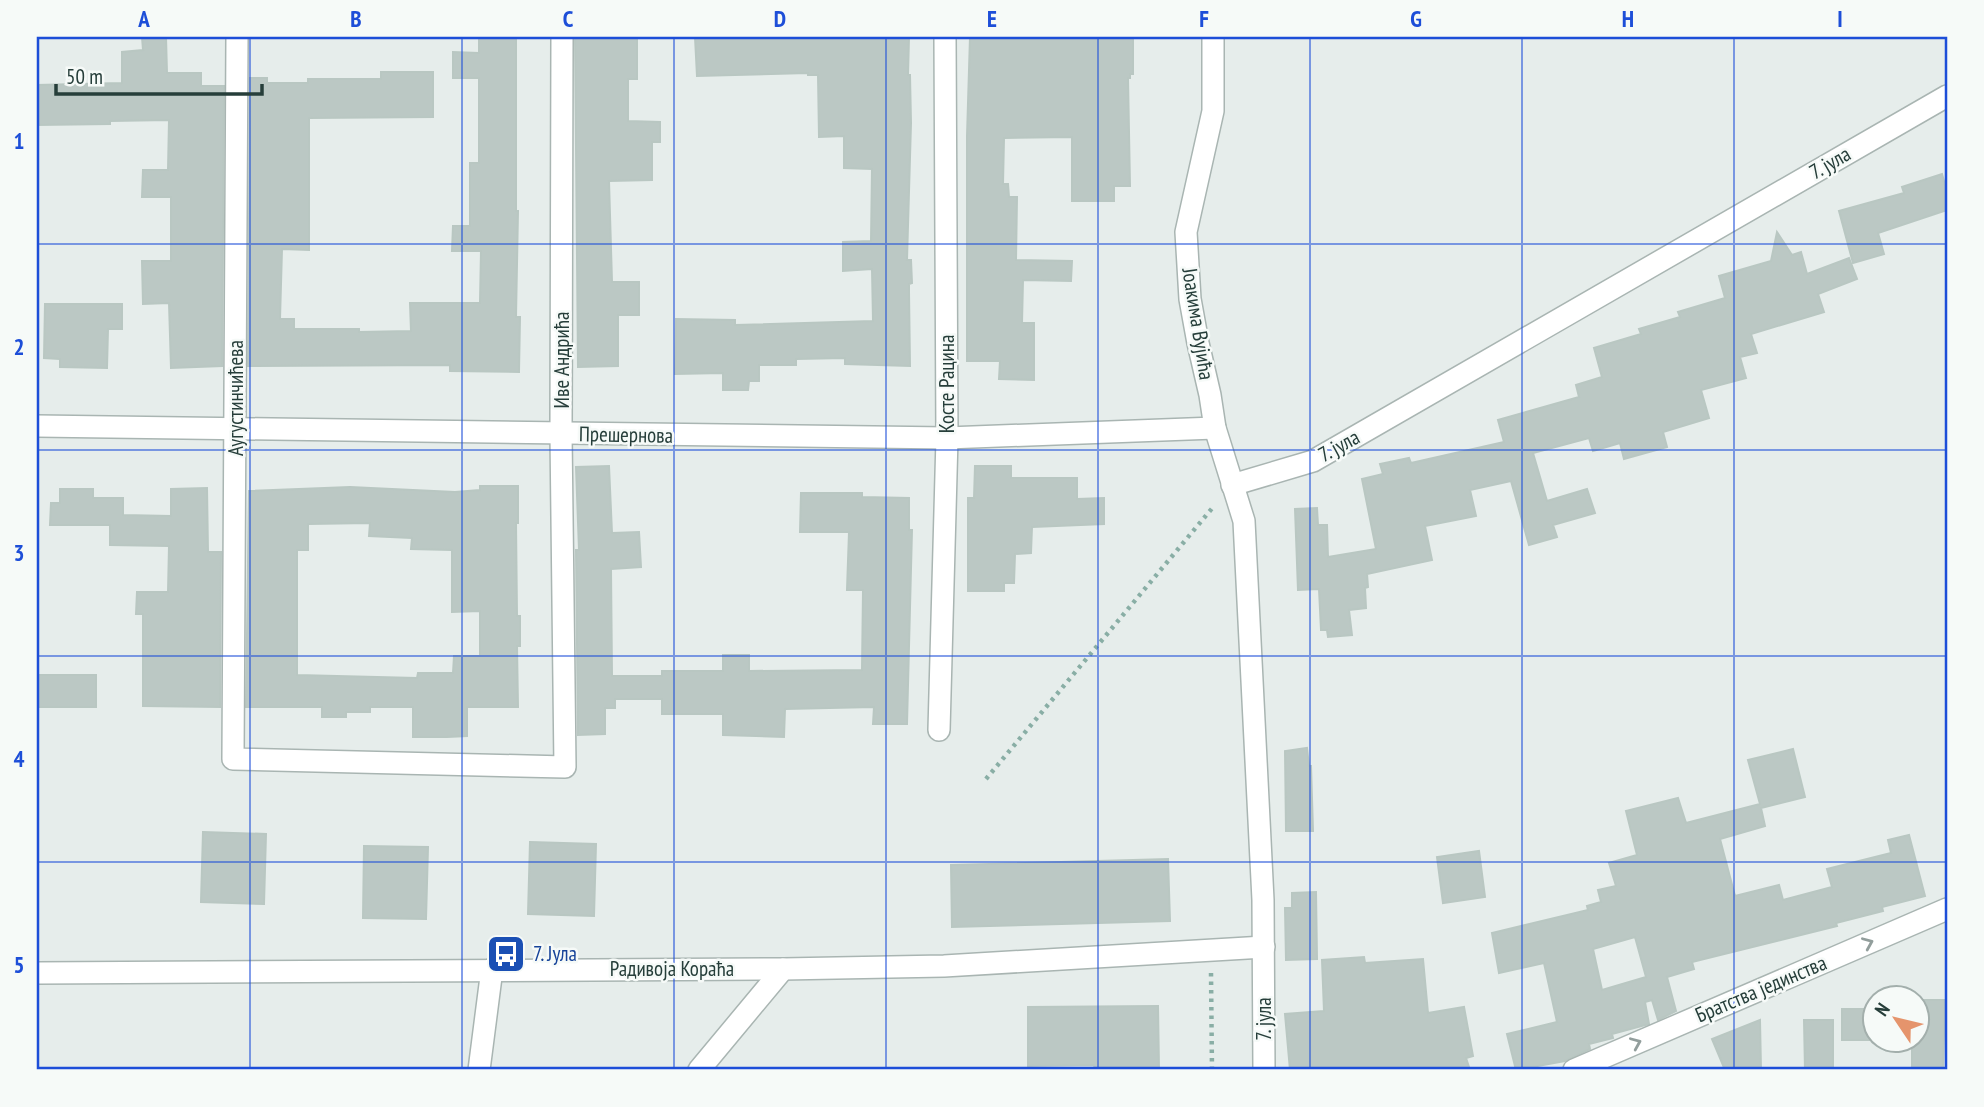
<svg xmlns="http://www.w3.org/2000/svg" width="1984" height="1107" viewBox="0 0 1984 1107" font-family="'PT Sans Narrow',sans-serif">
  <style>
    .building { fill: #bbc8c4; stroke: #b9c7c2; stroke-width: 2; fill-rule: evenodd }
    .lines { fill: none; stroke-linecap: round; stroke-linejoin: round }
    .minor-casing { stroke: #a9b5b2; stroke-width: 24 }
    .path { stroke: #89aea5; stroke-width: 4.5; stroke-dasharray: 3.5 5; stroke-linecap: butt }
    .minor { stroke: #fff; stroke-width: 21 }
    .oneway { stroke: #929e9c }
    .grid { fill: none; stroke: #1d4ed8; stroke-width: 2; stroke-opacity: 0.55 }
    .labels { text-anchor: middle; stroke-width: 5; stroke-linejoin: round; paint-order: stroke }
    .street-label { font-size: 21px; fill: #263e3a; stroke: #f6faf8 }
    .transit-label { font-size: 21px; fill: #164399; stroke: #f6faf8; text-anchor: start }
    .neatline { fill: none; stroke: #1d4ed8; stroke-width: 2.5 }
    .grid-label { font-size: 23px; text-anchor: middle; font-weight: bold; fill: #1d4ed8 }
  </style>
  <rect width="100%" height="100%" fill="#e6edeb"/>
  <g class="building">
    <path d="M142,37H166L167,73H201V86H224L222,366L171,368L169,303L143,304L142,261H171V197H142L143,170H168L169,120L110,121V124L37,125V85L122,83V52L143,50Z"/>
    <path d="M479,37H516V211H518L516,317H520L519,372L450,371V365L248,366L250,78H267V83H308V79H381V72H433V117L309,118V250L282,249L280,319H294V329H359V332L411,331L410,303H480L481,251H452L453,226H470V163H479V78H453V52L479,53Z"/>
    <path d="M575,37H637V79H628V121L660,122V142H652V180L609,181L612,282H639V315H618V366L578,367Z"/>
    <path d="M695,37H909L908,75H910L911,123L907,260H911L912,283L909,284V292L910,366L845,364V358L796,359V365H759V381H749L748,390H723V373L675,374L676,319L735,320V325L873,321L872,269L843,271V242L871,241L872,169L844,168V136L819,137L818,75H808V73L697,76Z"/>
    <path d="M970,37H1133V74H1130V78H1128L1130,186H1114V201H1072V137L1004,138L1003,184H1008L1009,197H1017L1016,260L1072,261L1071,281L1023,280L1022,323H1034V380L999,379L1000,361H967V136Z"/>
    <path d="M1942,174L1947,192V210L1878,233L1884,254L1853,263L1839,211L1904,193L1902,187Z"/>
    <path d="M1777,232L1792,255L1801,252L1807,274L1849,258L1857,279L1818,294L1824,312L1751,334L1757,353L1740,357L1746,378L1701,390L1709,418L1663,432L1667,447L1624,459L1620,443L1593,451L1589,438L1533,453L1547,501L1587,489L1595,513L1553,525L1557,537L1529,545L1511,481L1470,490L1476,516L1425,526L1432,560L1367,574L1368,587L1365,588L1366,608L1349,610L1352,635L1328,637L1327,630H1321L1319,589L1298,590L1295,509L1317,508L1318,525H1327L1328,557L1376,549L1362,479L1383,474L1380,464L1409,458L1411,463L1504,442L1498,420L1579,397L1576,385L1602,377L1594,348L1641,334L1639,329L1680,317L1678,312L1725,298L1719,276L1771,261Z"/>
    <path d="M45,304H122V329H108L107,368L60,367V359L44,358Z"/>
    <path d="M609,466L612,533L639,532L641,567L611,569L612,676H662V671H723V655H749V671L862,670L863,590H847L849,532H800L801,493H862V497L909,498V530H912L907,724H873L874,707L785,709L784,737L723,735V714H662V699H615V708H605V734L578,735L576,550H579L576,467Z"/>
    <path d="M975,466H1011V478H1077V499L1104,498V524L1032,527L1031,553L1015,554L1014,583H1004V591H968V498H974Z"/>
    <path d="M480,486H518V523H516L517,616H520V646H517L518,707H467V736L447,737H413V707H370V712H346V717H322V707H246L249,491L350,487L455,492L480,490ZM370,523L369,536L412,538L411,549L452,550V612L480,611V656H454L453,673H418L417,678L297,675V550H308V524Z"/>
    <path d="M207,488L208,552H221L220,707L143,706V614H136L137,592H168L169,546L110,545V525H50L51,503H60V489H93V498H123V515L171,516V489Z"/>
    <rect x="37" y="675" width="59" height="32"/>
    <path d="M1307,748L1309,766H1311L1313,831H1286L1285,751Z"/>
    <path d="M1793,749L1805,797L1761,808L1765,826L1720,839L1735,896L1779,885L1783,900L1832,887L1827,869L1891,853L1888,840L1909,835L1925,896L1882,907L1883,911L1836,923L1837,926L1692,962L1694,969L1667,977L1676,1011L1658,1020L1652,1000L1645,1002L1649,1024L1612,1034L1613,1038L1589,1044L1590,1049L1565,1061L1516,1070L1507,1034L1557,1022L1544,963L1499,973L1492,933L1588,910L1587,906L1601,902L1598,890L1616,886L1609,863L1637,855L1626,811L1678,798L1686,823L1760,804L1748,760ZM1635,937L1646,977L1602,990L1593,949Z"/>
    <path d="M203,832L266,834L264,904L201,902Z"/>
    <path d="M530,842L596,844L594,916L528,914Z"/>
    <path d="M364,846L428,847L426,919L363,918Z"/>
    <path d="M1479,851L1485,897L1443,903L1437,857Z"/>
    <path d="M1168,859L1170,921L952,927L951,865Z"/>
    <path d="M1316,892L1317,959L1286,960L1285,908H1292V893Z"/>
    <path d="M1364,957L1365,963L1423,959L1428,1013L1464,1007L1473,1056L1466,1058L1470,1070H1290L1285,1014L1324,1011L1322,960Z"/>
    <path d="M1917,1000H1945L1943,1070H1912V1040H1917Z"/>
    <path d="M1158,1006L1159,1070H1095L1094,1065L1028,1066V1007Z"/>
    <path d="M1842,1009H1874L1875,1040H1842Z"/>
    <path d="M1760,1020L1761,1070H1725L1712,1039Z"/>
    <path d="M1804,1020H1833V1070H1805Z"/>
  </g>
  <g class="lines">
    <defs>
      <g id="minor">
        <path d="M237,37L233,759L565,767L561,434L562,37"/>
        <path d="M1213,37V111L1186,232L1190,299L1198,343L1210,395L1215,428L1244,521L1263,900L1264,1070"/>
        <path d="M37,426L947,438L1215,428"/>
        <path d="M1232,485L1313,461L1947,96"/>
        <path d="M939,730L947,438L945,37"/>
        <path d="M37,973L783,969L944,966L1264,947"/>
        <path d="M479,1070L492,969"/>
        <path d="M699,1070L783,969"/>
        <path d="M1574,1070L1947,909"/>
      </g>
    </defs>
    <use href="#minor" class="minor-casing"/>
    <g class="path">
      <path d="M986,779L1214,506"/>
      <path d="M1211,973L1212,1070"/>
    </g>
    <use href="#minor" class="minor"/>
  </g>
  <defs><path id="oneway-chevron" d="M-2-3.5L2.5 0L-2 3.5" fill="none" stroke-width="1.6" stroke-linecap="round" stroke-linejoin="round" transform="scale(1.75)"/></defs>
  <g class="oneway">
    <use href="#oneway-chevron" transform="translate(1868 943) rotate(-23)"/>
    <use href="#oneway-chevron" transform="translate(1636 1043) rotate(-23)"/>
  </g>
  <path class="grid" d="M250,37V1070M462,37V1070M674,37V1070M886,37V1070M1098,37V1070M1310,37V1070M1522,37V1070M1734,37V1070M37,244H1947M37,450H1947M37,656H1947M37,862H1947"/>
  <defs>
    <symbol id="bus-square" viewBox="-11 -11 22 22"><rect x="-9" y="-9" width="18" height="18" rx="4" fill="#1a4fb4" stroke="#f6faf8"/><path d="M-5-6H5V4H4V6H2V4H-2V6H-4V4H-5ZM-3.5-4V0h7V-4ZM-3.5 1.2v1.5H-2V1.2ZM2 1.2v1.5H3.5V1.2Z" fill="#fff"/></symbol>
  </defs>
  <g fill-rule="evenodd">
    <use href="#bus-square" x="484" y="932" width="44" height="44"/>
  </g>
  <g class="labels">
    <g class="street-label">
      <text transform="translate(1830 163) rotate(-30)" y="7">7. јула</text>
      <text transform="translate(1198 324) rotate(81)" y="7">Јоакима Вујића</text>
      <text transform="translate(562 360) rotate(-90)" y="7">Иве Андрића</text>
      <text transform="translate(947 384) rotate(-90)" y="7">Косте Рацина</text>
      <text transform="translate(236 398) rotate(-90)" y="7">Аугустинчићева</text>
      <text transform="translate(626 435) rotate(1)" y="7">Прешернова</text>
      <text transform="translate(1339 446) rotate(-29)" y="7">7. јула</text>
      <text x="672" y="976">Радивоја Кораћа</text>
      <text transform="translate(1761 989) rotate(-23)" y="7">Братства јединства</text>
      <text transform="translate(1264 1019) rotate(-90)" y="7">7. јула</text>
    </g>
    <g class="transit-label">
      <text x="533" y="961">7. Јула</text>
    </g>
  </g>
  <rect width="1984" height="1107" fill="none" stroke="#f6faf8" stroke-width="77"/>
  <g transform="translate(1896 1019) rotate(305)"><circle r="33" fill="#f6faf8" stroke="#a3afac" stroke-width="2"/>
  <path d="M0-5L12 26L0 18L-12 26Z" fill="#e5946c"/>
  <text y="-10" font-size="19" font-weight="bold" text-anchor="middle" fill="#263e3a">N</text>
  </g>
  <path d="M56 84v10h206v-10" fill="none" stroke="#263e3a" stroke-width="3.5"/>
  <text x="66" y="84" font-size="21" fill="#263e3a" stroke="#f6faf8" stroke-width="5" paint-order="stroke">50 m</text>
  <rect x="38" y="38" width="1908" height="1030" class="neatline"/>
  <g class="grid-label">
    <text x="144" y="27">A</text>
    <text x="356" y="27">B</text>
    <text x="568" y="27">C</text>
    <text x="780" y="27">D</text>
    <text x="992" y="27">E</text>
    <text x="1204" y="27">F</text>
    <text x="1416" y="27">G</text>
    <text x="1628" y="27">H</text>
    <text x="1840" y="27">I</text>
    <text x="19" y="149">1</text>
    <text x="19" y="355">2</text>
    <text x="19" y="561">3</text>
    <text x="19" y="767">4</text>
    <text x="19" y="973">5</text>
  </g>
</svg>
